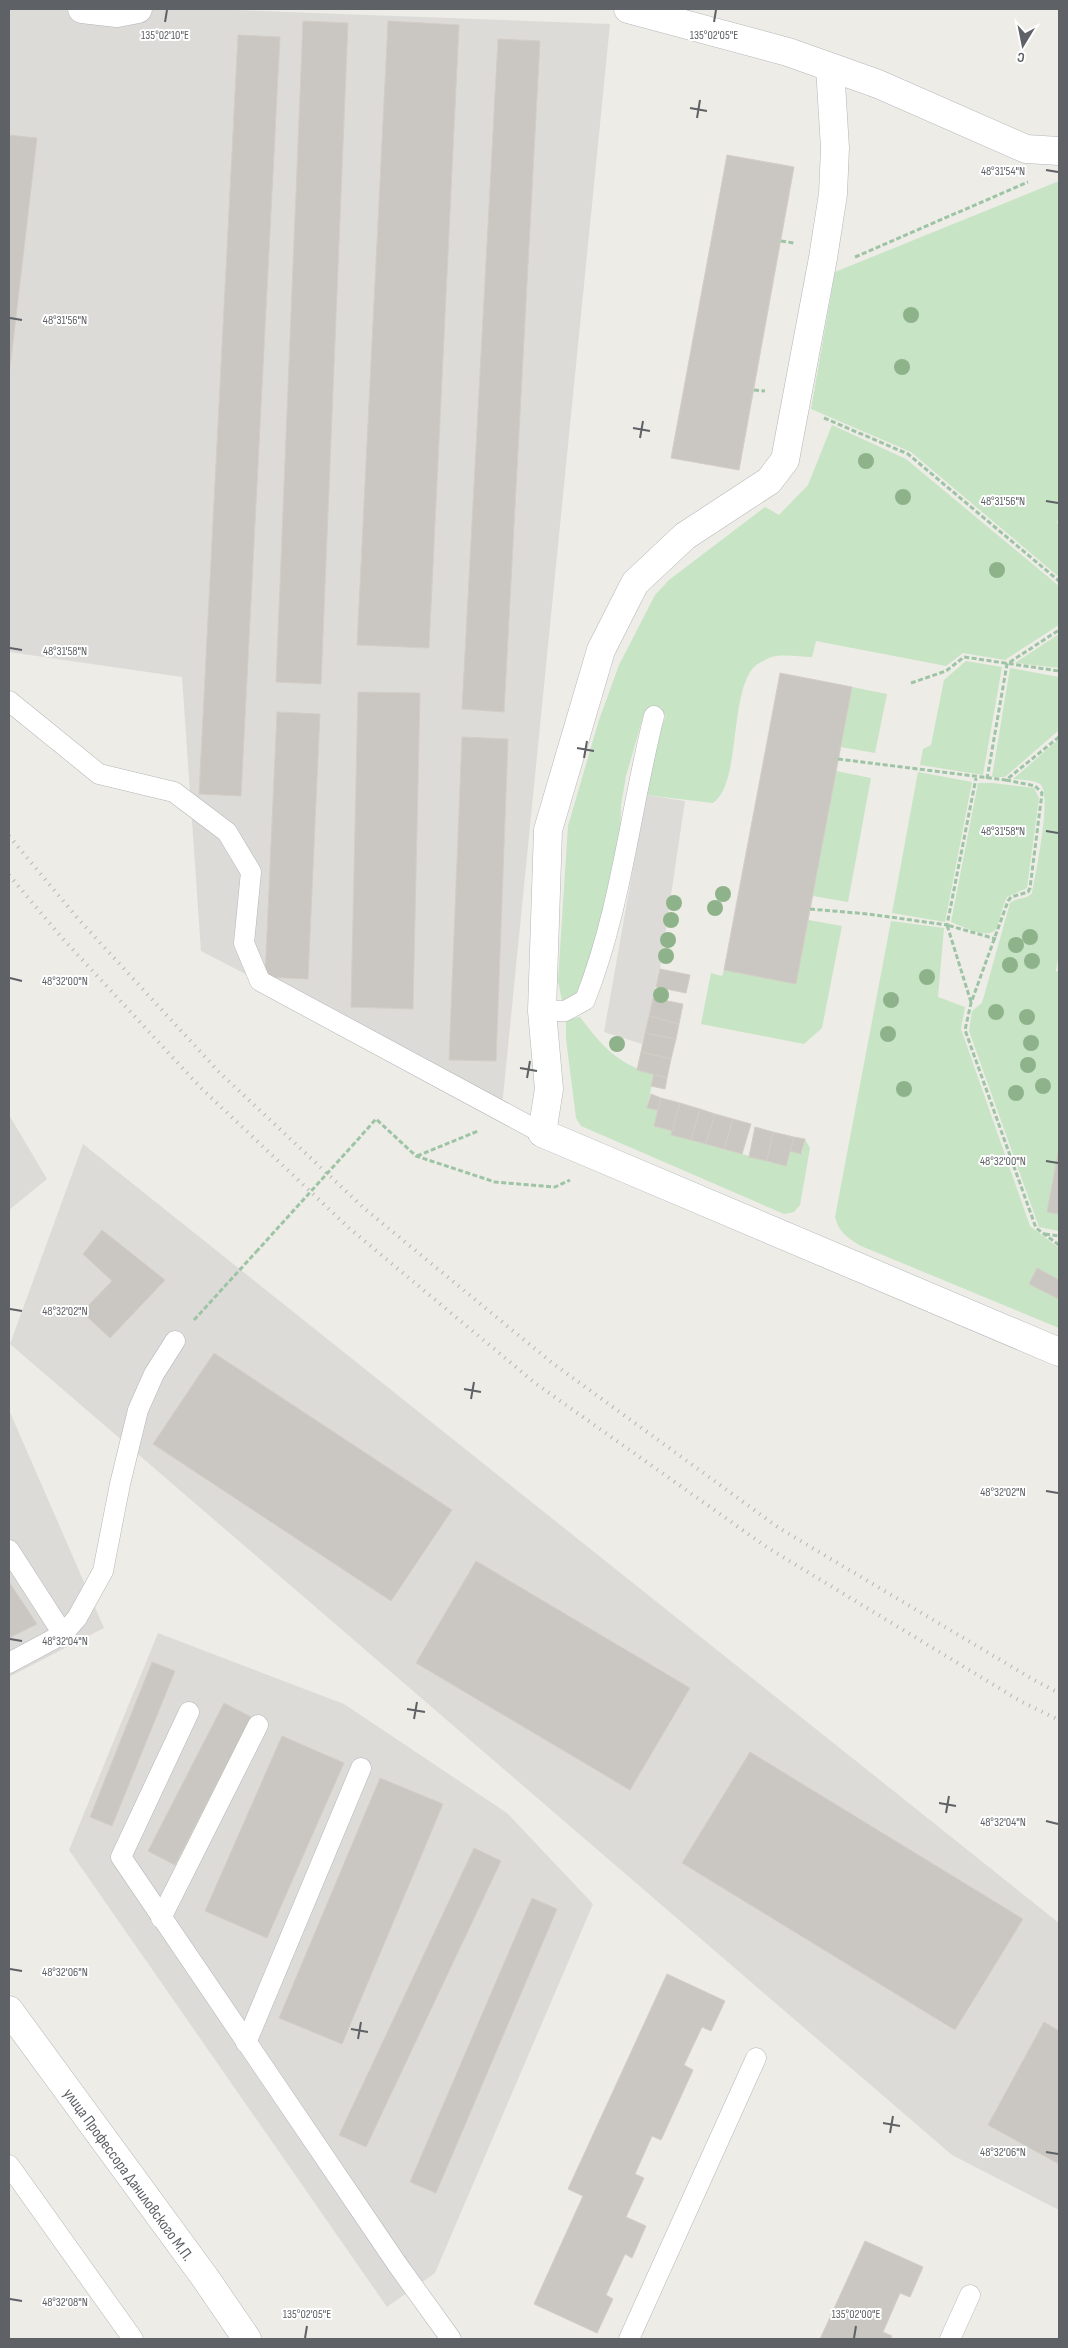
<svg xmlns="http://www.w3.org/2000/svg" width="1068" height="2348" viewBox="0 0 1068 2348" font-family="'Sofia Sans Condensed',sans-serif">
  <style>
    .industrial { fill: #dddbd8 }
    .green { fill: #c7e4c5 }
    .building { fill: #cac7c2; stroke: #d3cdc5 }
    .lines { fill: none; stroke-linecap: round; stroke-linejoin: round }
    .lane-casing { stroke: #b3b6b9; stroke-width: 21 }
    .street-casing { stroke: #b3b6b9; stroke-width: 29 }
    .secondary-casing { stroke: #b2b5b9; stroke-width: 29 }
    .path { stroke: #9ec4a6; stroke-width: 3; stroke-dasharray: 5 2.5; stroke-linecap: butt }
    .lane { stroke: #fff; stroke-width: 20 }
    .street { stroke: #fff; stroke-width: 28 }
    .secondary { stroke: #fff; stroke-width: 28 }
    .rail { stroke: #b4b5b5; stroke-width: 4; stroke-dasharray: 1 6; stroke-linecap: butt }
    .path-bridge { stroke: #9ec4a6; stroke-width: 3; stroke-dasharray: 5 2.5; stroke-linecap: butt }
    .tree { fill: #8eb38a }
    .ticks { fill: none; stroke: #5e6165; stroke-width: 2 }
    .labels { text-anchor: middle; stroke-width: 4; stroke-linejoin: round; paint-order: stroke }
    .street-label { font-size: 16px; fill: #5e6165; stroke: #fff }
    .ticks-label { font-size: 12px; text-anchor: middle; fill: #5e6165; stroke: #fff; stroke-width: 4; stroke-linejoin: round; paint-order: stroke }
  </style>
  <rect width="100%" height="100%" fill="#eeece6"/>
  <g class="industrial">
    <path d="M9,9H209L610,24L502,1107L201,951L182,677L9,652Z"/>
    <path d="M646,795L685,801L660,969L642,1044L604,1032Z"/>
    <path d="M9,1115L47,1179L9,1210Z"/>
    <path d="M83,1144L1059,1923V2210L952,2155L10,1344Z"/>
    <path d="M9,1410L104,1628L9,1677Z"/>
    <path d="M158,1633L344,1704L507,1813L593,1904L435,2273L387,2307L69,1850Z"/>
  </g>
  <g class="green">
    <path d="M1059,181V512L1057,524H1059V577L911,452L811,409L835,272Z"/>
    <path d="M832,425L906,459L1059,586V625L1005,660L963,653L946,666L816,641L812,657C800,657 780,653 769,658C765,660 756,664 753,668C729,697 741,784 713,803L646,795L655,745L666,715L645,710L626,776L621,805L620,845L586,980L575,995L562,1001L558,981L568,826L599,720L619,665L655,595L669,580L765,507L779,515L808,485Z"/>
    <path d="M1059,634V668L1015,663Z"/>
    <path d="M966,661L1002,667L983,775L920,765L923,749L931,745L944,680Z"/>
    <path d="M1010,668L1059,677V730L1005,777H992Z"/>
    <path d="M852,687L887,694L875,753L841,747Z"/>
    <path d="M1059,739V953L1056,971L1059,972V1148L1047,1212L1059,1214V1231L1039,1227L969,1031L972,1011L982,1003L1010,903C1017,897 1026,900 1032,893C1035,875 1053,794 1040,784C1034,780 1020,780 1013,779Z"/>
    <path d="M836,771L871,778L848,902L813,896Z"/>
    <path d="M918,772L972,782L945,922L892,913Z"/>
    <path d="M978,783H992L1034,788L1039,798L1027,888L1007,897C1002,907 1001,917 997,927C991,942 962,926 951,922Z"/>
    <path d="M808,920L842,926L822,1028L804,1044L701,1024L711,973L722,976L724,970L796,984Z"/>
    <path d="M891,921L944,928L938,997L965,1007L961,1029L1030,1226L1059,1248V1328L861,1246C848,1238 839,1233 835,1217Z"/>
    <path d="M580,1017C602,1046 617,1064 654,1074L647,1108L658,1110L654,1126L673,1131L672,1135L786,1166L790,1151L802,1154L805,1139L810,1148L800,1205L794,1212L784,1214L581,1126L576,1118L566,1039V1020Z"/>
  </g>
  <g class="building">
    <path d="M303,21L348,23L321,684L276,682Z"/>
    <path d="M388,21L459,25L429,648L357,645Z"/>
    <path d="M238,35L280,37L241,796L199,794Z"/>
    <path d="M498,39L540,41L504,712L462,709Z"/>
    <path d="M9,135L37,138L9,376Z"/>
    <path d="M727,155L794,167L739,470L671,458Z"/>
    <path d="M780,673L852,687L796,984L724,970Z"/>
    <path d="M358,692L420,693L413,1009L351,1007Z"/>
    <path d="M277,712L320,714L308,979L265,977Z"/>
    <path d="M462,737L508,739L496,1061L449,1060Z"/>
    <path d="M660,969L690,975L686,993L656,987Z"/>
    <path d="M653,998L683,1004L679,1024L649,1016Z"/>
    <path d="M649,1016L679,1024L676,1039L645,1033Z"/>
    <path d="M645,1033L676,1039L671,1059L641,1052Z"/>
    <path d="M641,1052L671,1059L667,1078L637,1070Z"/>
    <path d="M654,1074L667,1078L665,1089L651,1086Z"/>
    <path d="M651,1094L661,1098L658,1110L647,1108Z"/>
    <path d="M661,1098L680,1103L673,1131L654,1126Z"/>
    <path d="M680,1103L700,1109L691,1140L671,1135Z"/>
    <path d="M700,1109L715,1114L706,1144L691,1140Z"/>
    <path d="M715,1114L733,1119L724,1149L706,1144Z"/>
    <path d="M733,1119L751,1124L742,1154L724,1149Z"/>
    <path d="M755,1127L773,1132L767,1161L749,1157Z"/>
    <path d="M773,1132L794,1137L786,1166L767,1161Z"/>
    <path d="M794,1137L805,1139L801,1154L790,1151Z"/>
    <path d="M1059,1148V1214L1047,1212Z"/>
    <path d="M102,1230L165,1280L110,1338L82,1312L112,1281L83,1254Z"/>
    <path d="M1037,1268L1059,1280V1299L1029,1284Z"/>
    <path d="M214,1353L452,1510L391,1601L153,1444Z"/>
    <path d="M476,1561L690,1688L630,1790L416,1663Z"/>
    <path d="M9,1582L37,1624L9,1638Z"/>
    <path d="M152,1662L175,1671L112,1826L90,1817Z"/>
    <path d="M224,1703L251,1717L175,1865L148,1851Z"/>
    <path d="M282,1736L344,1763L267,1938L205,1911Z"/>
    <path d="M750,1752L1023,1919L955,2030L682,1863Z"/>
    <path d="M380,1778L443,1804L342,2044L279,2018Z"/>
    <path d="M474,1848L501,1861L366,2147L339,2135Z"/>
    <path d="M532,1898L557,1909L436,2193L410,2182Z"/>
    <path d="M667,1974L725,2001L711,2031L702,2027L684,2065L693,2070L661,2140L652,2136L635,2174L644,2178L626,2217L646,2226L632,2258L625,2254L606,2295L613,2299L597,2333L534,2304L583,2196L568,2189Z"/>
    <path d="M1044,2022L1059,2031V2164L988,2125Z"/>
    <path d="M865,2241L923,2267L910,2297L900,2293L883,2332L892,2336L890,2339H820Z"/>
  </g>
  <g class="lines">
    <defs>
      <g id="lane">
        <path d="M9,701L99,774L174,792L227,832L251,872L244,943L260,981L542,1133"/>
        <path d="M542,1011H565L585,1000C621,909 630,811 654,716"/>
        <path d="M9,1550L63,1634L9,1663"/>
        <path d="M63,1634L77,1618L103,1571L120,1484L138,1410L154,1374L175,1341"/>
        <path d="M189,1712L121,1857L397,2264L451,2339"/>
        <path d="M161,1918L258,1725"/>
        <path d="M246,2043L361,1768"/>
        <path d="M9,2165L133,2339"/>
        <path d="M629,2339L756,2058"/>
        <path d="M950,2339L970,2295"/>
      </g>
      <g id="street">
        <path d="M82,9L117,13L138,9"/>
        <path d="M628,9L788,52L878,84L1026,149L1059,151"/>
        <path d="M830,67L835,148L833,194L823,258L785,460L769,481L685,536L635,583L601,650L548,830L542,1011L549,1089L542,1133L1059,1352"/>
      </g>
      <path id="secondary" d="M9,2010L206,2279L247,2339"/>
    </defs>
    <use href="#lane" class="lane-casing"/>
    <use href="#street" class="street-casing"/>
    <use href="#secondary" class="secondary-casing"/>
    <g class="path">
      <path d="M781,241L794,243"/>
      <path d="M855,257L1028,182"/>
      <path d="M754,390L765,391"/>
      <path d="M824,418L908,454L1059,581"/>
      <path d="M911,683L946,671L964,657L1059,671"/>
      <path d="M838,759L1006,780L1059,737"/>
      <path d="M987,779L1007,664L1059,630"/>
      <path d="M1006,780L1035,786L1042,793L1030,888L1028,892L1011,897L1008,901L971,1003L965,1030L1036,1228L1059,1245"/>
      <path d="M810,909L868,914L947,925L976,778"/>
      <path d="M971,1002L947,925L996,939"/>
      <path d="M352,1146L376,1119L416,1156L495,1182L555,1187L570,1180"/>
      <path d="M417,1156L478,1131"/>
      <path d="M1045,1234L1059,1236"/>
      <path d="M194,1320L256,1252"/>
    </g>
    <use href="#lane" class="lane"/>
    <use href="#street" class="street"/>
    <use href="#secondary" class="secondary"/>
    <g class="rail">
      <path d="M9,836L80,921L219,1072L365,1209L551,1362L779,1528L1034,1680L1059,1693"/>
      <path d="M9,875L63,939L202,1089L349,1228L535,1383L768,1548L1022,1702L1059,1720"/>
    </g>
    <path class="path-bridge" d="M256,1252L352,1146"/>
  </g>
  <g class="tree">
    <circle cx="911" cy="315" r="8"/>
    <circle cx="902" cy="367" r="8"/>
    <circle cx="866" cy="461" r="8"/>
    <circle cx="903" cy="497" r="8"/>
    <circle cx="997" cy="570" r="8"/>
    <circle cx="723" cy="894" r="8"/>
    <circle cx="674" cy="903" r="8"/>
    <circle cx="715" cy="908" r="8"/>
    <circle cx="671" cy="920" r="8"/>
    <circle cx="1030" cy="937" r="8"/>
    <circle cx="668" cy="940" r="8"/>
    <circle cx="1016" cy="945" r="8"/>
    <circle cx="666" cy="956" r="8"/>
    <circle cx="1032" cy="961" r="8"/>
    <circle cx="1010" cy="965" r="8"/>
    <circle cx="927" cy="977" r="8"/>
    <circle cx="661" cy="995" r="8"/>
    <circle cx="891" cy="1000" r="8"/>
    <circle cx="996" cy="1012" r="8"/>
    <circle cx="1027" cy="1017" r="8"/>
    <circle cx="888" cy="1034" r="8"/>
    <circle cx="1031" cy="1043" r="8"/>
    <circle cx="617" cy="1044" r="8"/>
    <circle cx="1028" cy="1065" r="8"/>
    <circle cx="1043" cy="1086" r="8"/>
    <circle cx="904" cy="1089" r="8"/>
    <circle cx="1016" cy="1093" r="8"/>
  </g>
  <path class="ticks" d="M165,22L167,10M714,22L716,10M690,108L707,111M697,118L700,100M1046,170L1058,172M10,318L22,320M633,428L650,431M640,438L643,421M1046,501L1058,503M10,648L22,650M577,748L594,751M584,758L587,741M1046,831L1058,833M10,978L22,981M520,1068L537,1071M527,1078L530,1061M1046,1161L1058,1163M10,1309L22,1311M464,1389L481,1392M471,1399L474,1382M1046,1491L1058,1493M10,1639L22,1641M407,1709L425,1712M414,1719L417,1702M939,1803L956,1806M946,1813L949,1796M1046,1821L1058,1824M10,1969L22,1971M351,2029L368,2032M358,2039L361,2022M883,2123L900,2126M890,2133L893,2116M1046,2152L1058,2154M10,2299L22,2301M305,2338L307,2326M854,2338L856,2326"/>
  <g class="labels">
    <g class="street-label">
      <text transform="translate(129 2174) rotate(54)" y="6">улица Профессора Даниловского М.П.</text>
    </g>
  </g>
  <g class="ticks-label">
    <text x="165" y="39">135°02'10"E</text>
    <text x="714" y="39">135°02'05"E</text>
    <text x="1003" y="175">48°31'54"N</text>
    <text x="65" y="324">48°31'56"N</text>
    <text x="1003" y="505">48°31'56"N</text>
    <text x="65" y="655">48°31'58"N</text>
    <text x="1003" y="835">48°31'58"N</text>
    <text x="65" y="985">48°32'00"N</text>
    <text x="1003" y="1165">48°32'00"N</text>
    <text x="65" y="1315">48°32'02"N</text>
    <text x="1003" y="1496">48°32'02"N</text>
    <text x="65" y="1645">48°32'04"N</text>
    <text x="1003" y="1826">48°32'04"N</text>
    <text x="65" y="1976">48°32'06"N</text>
    <text x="1003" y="2156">48°32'06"N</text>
    <text x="65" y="2306">48°32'08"N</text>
    <text x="307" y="2318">135°02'05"E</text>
    <text x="856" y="2318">135°02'00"E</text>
  </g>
  <rect width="1068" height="2348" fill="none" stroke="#5e6165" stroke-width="20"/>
  <g transform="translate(1023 45) rotate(190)" stroke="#ffffff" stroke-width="4" paint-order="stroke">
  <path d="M0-4L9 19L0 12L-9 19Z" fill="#5e6165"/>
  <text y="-8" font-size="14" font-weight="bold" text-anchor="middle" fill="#5e6165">С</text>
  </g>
</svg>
